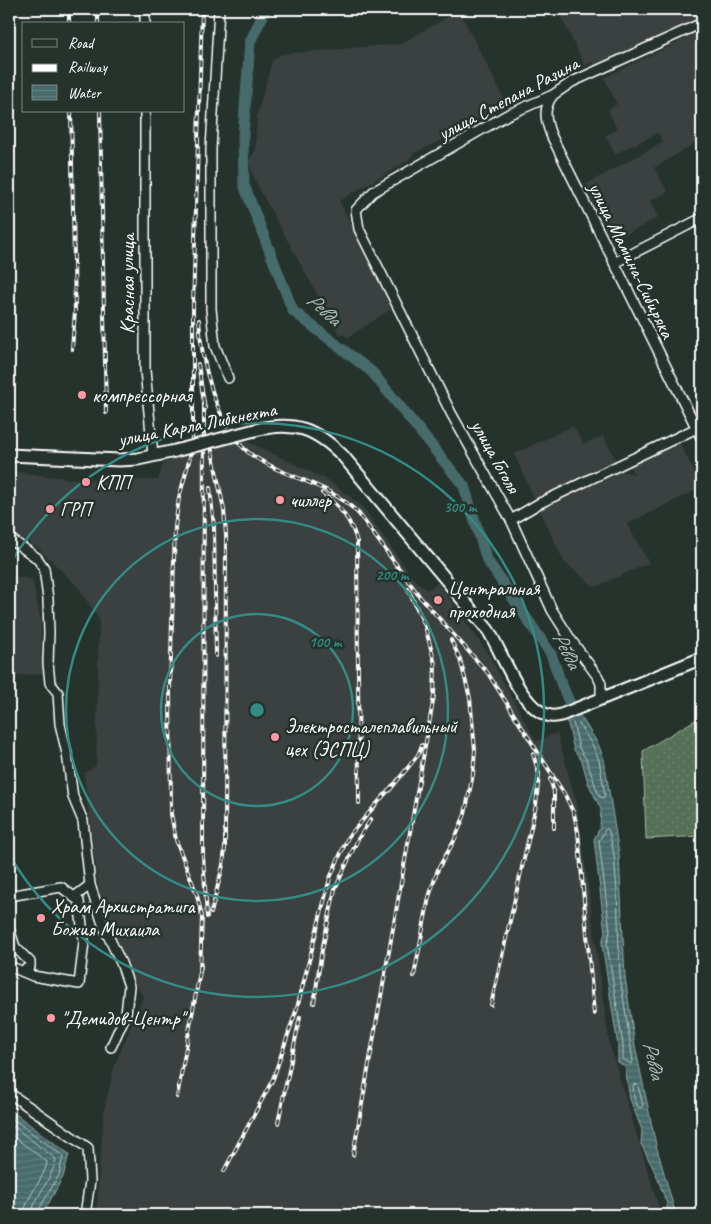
<svg xmlns="http://www.w3.org/2000/svg" width="711" height="1224" viewBox="0 0 711 1224" font-family="Caveat,sans-serif">
  <style>
    .built { fill: #3a403f }
    .grass { fill: url(#grass-dots); stroke: #aab8ab }
    .water { fill: url(#water-rules); stroke: #91a6a6 }
    .lines { fill: none; stroke-linecap: round; stroke-linejoin: round }
    .shore { stroke: #b5c4c4; stroke-width: 1 }
    .river { stroke: #476b6b; stroke-width: 11 }
    .minor-casing { stroke: #fff; stroke-width: 12 }
    .major-casing { stroke: #fff; stroke-width: 15 }
    .minor { stroke: #26332d; stroke-width: 9 }
    .major { stroke: #26332d; stroke-width: 11 }
    .rail-casing { stroke: #fff; stroke-width: 4 }
    .rail { stroke: #26332d; stroke-width: 2; stroke-dasharray: 5.5; stroke-linecap: butt }
    .major-bridge-casing { stroke: #fff; stroke-width: 15; stroke-linecap: butt }
    .major-bridge { stroke: #26332d; stroke-width: 11 }
    .ring { fill: none; stroke: #338b84; stroke-width: 2.5 }
    .poi-dot { fill: #ff9aa2; stroke: #26332d; stroke-width: 2 }
    .labels { text-anchor: middle; stroke-width: 5; stroke-linejoin: round; paint-order: stroke }
    .street-label { font-size: 20px; fill: #fff; stroke: #26332d }
    .poi-label { font-size: 20px; fill: #fff; stroke: #26332d; text-anchor: start }
    .water-label { font-size: 21px; font-style: italic; fill: #acbcbc; stroke: #26332d }
    .centre { fill: #338b84; stroke: #26332d; stroke-width: 2.5 }
    .ring-label { font-size: 15px; text-anchor: middle; font-weight: bold; fill: #338b84; stroke: #26332d; stroke-width: 5; stroke-linejoin: round; paint-order: stroke }
  </style>
  <defs>
    <pattern id="grass-dots" width="8" height="8" patternUnits="userSpaceOnUse" patternTransform="scale(1.25)"><rect width="8" height="8" fill="#557057"/><path d="M2 2h.1M6 6h.1" fill="none" stroke="#6e8570" stroke-width="1.8" stroke-linecap="round"/></pattern>
    <pattern id="water-rules" width="6" height="5" patternUnits="userSpaceOnUse" patternTransform="scale(1.25)"><rect width="6" height="5" fill="#476b6b"/><path d="M0 2.5h6" fill="none" stroke="#638181"/></pattern>
  </defs>
  <rect width="100%" height="100%" fill="#26332d"/>
  <filter id="ink" filterUnits="userSpaceOnUse"><feTurbulence type="fractalNoise" baseFrequency=".02" numOctaves="2"/><feDisplacementMap in="SourceGraphic" scale="10" xChannelSelector="R" yChannelSelector="G"/><feConvolveMatrix kernelMatrix="1 2 1 2 8 2 1 2 1" color-interpolation-filters="sRGB"/></filter>
  <g filter="url(#ink)">
    <g class="built">
      <path d="M557,9H702V17L595,66L592,62L585,66Z"/>
      <path d="M459,10L506,103L460,129L451,136L414,153L408,161L339,201L394,307L349,337L339,334L258,187L248,161L255,152L257,116L272,61L281,54L401,44Z"/>
      <path d="M702,30V139L654,168L668,192L650,201L658,218L611,242L585,185L663,142L658,133L615,154L605,136L617,129L608,110L617,104L604,78Z"/>
      <path d="M573,426L584,444L603,436L622,471L634,474L629,464L678,440L702,487L627,524L649,563L595,587L564,562L514,454Z"/>
      <path d="M244,440L328,480L362,506L412,577L427,590L438,583L487,652L536,741L557,733L577,804L609,1043L661,1215H96L104,1110L114,1067L143,997L120,957L103,909L97,879L87,800L84,773L96,766L99,620L79,588L38,548L9,531V471L72,479L158,480L164,462Z"/>
      <path d="M9,576L32,579L41,621V656L45,657L46,673L9,677Z"/>
    </g>
    <path class="grass" d="M702,716V836L646,839L643,751Z"/>
    <g class="water">
      <path d="M578,712L598,744L604,759L619,854L625,977L635,1046L656,1145L676,1215H667V1204L656,1174L641,1144L642,1130L630,1099L625,1067L618,1062V1046L602,944L605,932L594,839L600,828L601,809L588,783L582,761L574,750L568,724L564,718Z"/>
      <path d="M9,1109L69,1154L63,1177L42,1215H9Z"/>
    </g>
    <g class="lines">
      <g class="shore">
        <path d="M575,720L577,721L593,746L599,760L605,795L603,798L600,797L598,793L586,759L579,748L573,722Z"/>
        <path d="M607,829L609,831L614,855L617,892L620,977L633,1061L631,1064L623,1059V1045L607,944L610,931L599,841L605,830Z"/>
        <path d="M636,1084L638,1086L643,1105L641,1108L638,1107L634,1098L633,1086Z"/>
        <path d="M9,1116L63,1156L59,1175L38,1211V1215"/>
        <path d="M9,1123L56,1159C52,1180 33,1199 31,1215"/>
        <path d="M9,1133L47,1162C44,1181 25,1196 24,1215"/>
      </g>
      <g class="river">
        <path d="M266,9L250,42L243,135L244,185L293,311L372,372L464,486L487,560L551,654L561,683L576,718"/>
        <path d="M325,9L329,10L333,9"/>
      </g>
      <defs>
        <g id="minor">
          <path d="M219,9L211,149V309L215,346L228,378"/>
          <path d="M145,24V9"/>
          <path d="M553,95C543,108 545,119 551,135L702,439"/>
          <path d="M145,111V370L153,455"/>
          <path d="M614,263L702,218"/>
          <path d="M511,520L538,504L701,426"/>
          <path d="M9,538L37,558L44,568L48,599L49,633L48,663L50,683L58,693L60,724L67,754L73,797L83,821L90,885L104,927L121,963L129,986L126,1014L111,1047"/>
          <path d="M601,699V684L598,677L571,640L552,610L511,520L451,413L359,229L356,210L373,192L507,115L553,95L572,82L702,23"/>
          <path d="M9,896L61,887L79,901L84,942L79,984L33,976L9,966"/>
          <path d="M74,897L90,885"/>
          <path d="M9,928L15,947L30,962V967L22,971"/>
          <path d="M9,1093L88,1148L90,1181L85,1215"/>
        </g>
        <g id="major">
          <path d="M255,430C294,420 316,429 343,456L488,630C503,653 521,711 551,716C557,717 561,715 566,713L702,658"/>
          <path d="M9,455L119,460L138,459L175,451"/>
        </g>
      </defs>
      <use href="#minor" class="minor-casing"/>
      <use href="#major" class="major-casing"/>
      <use href="#minor" class="minor"/>
      <use href="#major" class="major"/>
      <defs>
        <g id="rail">
          <path d="M69,9V24"/>
          <path d="M98,9V24"/>
          <path d="M71,111L75,311L72,349"/>
          <path d="M100,111L106,413"/>
          <path d="M199,320C201,361 216,426 249,453C258,460 269,465 279,470C308,483 336,490 359,514L420,597L487,672L565,795L574,814L578,832L594,1014"/>
          <path d="M198,364L205,409"/>
          <path d="M204,402L203,856L207,917"/>
          <path d="M210,441L224,510L226,535L225,848L223,865L211,913"/>
          <path d="M210,488L214,527L216,656"/>
          <path d="M322,493C340,506 352,521 357,542L359,803"/>
          <path d="M550,779L554,792V828"/>
          <path d="M389,791L418,755L422,745"/>
          <path d="M200,972L202,917L197,895L176,840L171,814L170,686L175,527L179,498L190,457L193,428V307L202,9"/>
          <path d="M414,976L429,897L438,869L454,841L465,814L473,774L475,750L470,698L460,659L451,640"/>
          <path d="M314,1003L321,955L335,889L358,839L371,819"/>
          <path d="M491,1005L536,805L539,774L533,754"/>
          <path d="M177,1097L201,966"/>
          <path d="M278,1123L300,1017"/>
          <path d="M353,1155L434,696L435,664L425,626L408,589"/>
          <path d="M224,1171L273,1079L297,1008L330,878L348,837L393,785"/>
        </g>
      </defs>
      <use href="#rail" class="rail-casing"/>
      <use href="#rail" class="rail"/>
      <defs>
        <path id="major-bridge" d="M175,451L255,430"/>
      </defs>
      <use href="#major-bridge" class="major-bridge-casing"/>
      <use href="#major-bridge" class="major-bridge"/>
    </g>
  </g>
  <g class="ring">
    <circle cx="257" cy="710" r="96"/>
    <circle cx="257" cy="710" r="191"/>
    <path d="M10 564A287 287 0 1 1 10 856"/>
  </g>
  <g class="poi-dot">
    <circle cx="82" cy="395" r="5"/>
    <circle cx="86" cy="482" r="5"/>
    <circle cx="280" cy="500" r="5"/>
    <circle cx="50" cy="509" r="5"/>
    <circle cx="438" cy="600" r="5"/>
    <circle cx="275" cy="737" r="5"/>
    <circle cx="41" cy="918" r="5"/>
    <circle cx="51" cy="1018" r="5"/>
  </g>
  <g class="labels">
    <g class="street-label">
      <text transform="translate(508 98) rotate(-28)" y="7">улица Степана Разина</text>
      <text transform="translate(632 260) rotate(64)" y="7">улица Мамина-Сибиряка</text>
      <text transform="translate(127 284) rotate(-90)" y="7">Красная улица</text>
      <text transform="translate(197 424) rotate(-11)" y="7">улица Карла Либкнехта</text>
      <text transform="translate(496 456) rotate(61)" y="7">улица Гоголя</text>
    </g>
    <g class="poi-label">
      <text x="92" y="402">компрессорная</text>
      <text x="96" y="489">КПП</text>
      <text x="290" y="507">чиллер</text>
      <text x="60" y="516">ГРП</text>
      <text x="448" y="595">Центральная<tspan x="448" dy="23">проходная</tspan></text>
      <text x="285" y="733">Электросталеплавильный<tspan x="285" dy="23">цех (ЭСПЦ)</tspan></text>
      <text x="51" y="913">Храм Архистратига<tspan x="51" dy="23">Божия Михаила</tspan></text>
      <text x="61" y="1025">"Демидов-Центр"</text>
    </g>
    <g class="water-label">
      <text transform="translate(324 309) rotate(42)" y="7">Ревда</text>
      <text transform="translate(567 650) rotate(63)" y="7">Ревда</text>
      <text transform="translate(654 1060) rotate(77)" y="7">Ревда</text>
    </g>
  </g>
  <circle cx="257" cy="710" r="8" class="centre"/>
  <g class="ring-label">
    <text x="460" y="512">300 m</text>
    <text x="392" y="580">200 m</text>
    <text x="325" y="647">100 m</text>
  </g>
  <rect width="711" height="1224" fill="none" stroke="#26332d" stroke-width="30"/>
  <rect x="15" y="15" width="681" height="1194" fill="none" stroke="#fff" stroke-width="2" filter="url(#ink)"/>
  <rect x="22" y="22" width="162" height="90" fill="#26332d" stroke="#7d8581"/>
  <rect x="32" y="39" width="25" height="8" fill="#26332d" stroke="#7d8581"/>
  <text x="68" y="48" font-size="15" fill="#ffffff">Road</text>
  <rect x="32" y="64" width="25" height="8" fill="#ffffff" stroke="#7d8581"/>
  <text x="68" y="72" font-size="15" fill="#ffffff">Railway</text>
  <rect x="32" y="85" width="25" height="15" fill="url(#water-rules)" stroke="#7d8581"/>
  <text x="68" y="98" font-size="15" fill="#ffffff">Water</text>
</svg>
